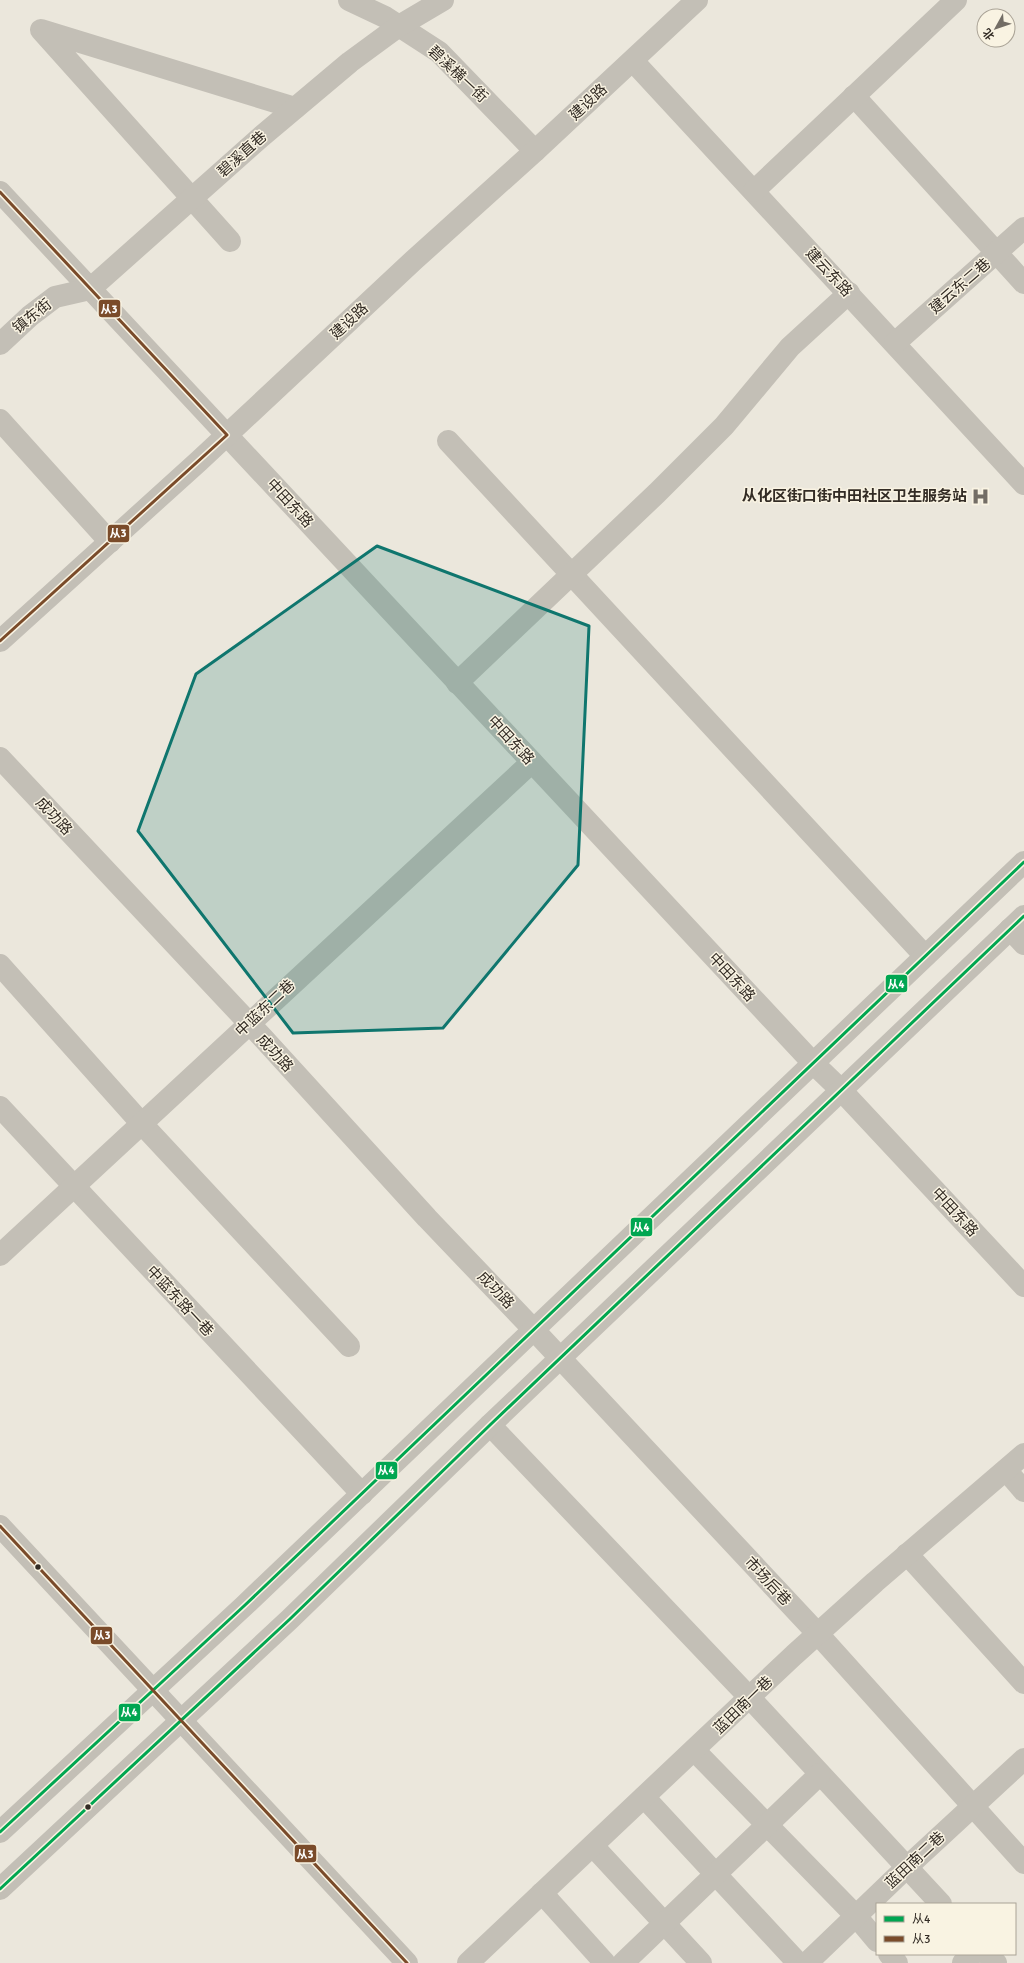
<svg xmlns="http://www.w3.org/2000/svg" width="1024" height="1963" viewBox="0 0 1024 1963" font-family="Signika,'Noto Sans SC',sans-serif">
  <style>
    .lines { fill: none; stroke-linecap: round; stroke-linejoin: round }
    .minor { stroke: #c3bfb6; stroke-width: 22 }
    .bus-1-casing { stroke: #f9f3e2; stroke-width: 6 }
    .bus-2-casing { stroke: #f9f3e2; stroke-width: 6 }
    .bus-1 { stroke: #00a651; stroke-width: 3 }
    .bus-2 { stroke: #7a4b2a; stroke-width: 3 }
    .marked { fill: #0f766e; fill-opacity: 0.2; stroke: #0f766e; stroke-width: 3; stroke-linejoin: round }
    .bus-dot { fill: #332c25; stroke: #f9f3e2; stroke-width: 1.5 }
    .labels { text-anchor: middle; stroke-width: 3; stroke-linejoin: round; paint-order: stroke }
    .street-label { font-size: 15px; fill: #332c25; stroke: #f9f3e2 }
    .poi-label { font-size: 15px; font-weight: bold; fill: #332c25; stroke: #f9f3e2; text-anchor: end }
    .line-badge { stroke: #f9f3e2; stroke-width: 1.5 }
    .badge-label { font-size: 11px; text-anchor: middle; font-weight: bold; fill: #fff }
  </style>
  <rect width="100%" height="100%" fill="#ebe7dc"/>
  <g class="lines">
    <g class="minor">
      <path d="M349,0L385,17L439,52L535,151"/>
      <path d="M633,61L1024,484"/>
      <path d="M854,96L1024,283"/>
      <path d="M754,191L956,0"/>
      <path d="M0,192L813,1063L841,1090L1024,1286"/>
      <path d="M230,241L41,30L295,108"/>
      <path d="M895,343L1024,228"/>
      <path d="M0,344L30,316L55,297L90,289L262,136L350,62L399,26L443,0"/>
      <path d="M0,420L110,542"/>
      <path d="M448,441L925,956"/>
      <path d="M0,641L199,461L414,260L535,151L697,0"/>
      <path d="M457,683L657,493L724,426L790,347L849,293"/>
      <path d="M0,758L263,1038L427,1218L534,1330L818,1634L1024,1863"/>
      <path d="M1010,929L1024,944"/>
      <path d="M0,965L142,1124L349,1346"/>
      <path d="M0,1107L362,1494"/>
      <path d="M0,1255L532,762"/>
      <path d="M490,1425L750,1698L941,1904"/>
      <path d="M1006,1470L1024,1491"/>
      <path d="M0,1526L407,1963"/>
      <path d="M907,1554L1024,1683"/>
      <path d="M694,1750L856,1916L877,1941"/>
      <path d="M644,1797L798,1963"/>
      <path d="M0,1832L244,1606L1024,862"/>
      <path d="M593,1846L701,1963"/>
      <path d="M0,1889L290,1619L490,1425L1024,916"/>
      <path d="M542,1893L605,1963"/>
      <path d="M889,1954L897,1963"/>
      <path d="M987,1954L996,1963"/>
      <path d="M468,1963L794,1655L875,1582L1024,1454"/>
      <path d="M623,1963L820,1774"/>
      <path d="M807,1963L907,1867L1024,1759"/>
      <path d="M963,1963L973,1954"/>
    </g>
    <defs>
      <g id="bus-1">
        <path d="M0,1832L244,1606L1024,862"/>
        <path d="M0,1889L290,1619L490,1425L1024,916"/>
      </g>
      <g id="bus-2">
        <path d="M0,192L227,435L0,641"/>
        <path d="M0,1526L407,1963"/>
      </g>
    </defs>
    <use href="#bus-1" class="bus-1-casing"/>
    <use href="#bus-2" class="bus-2-casing"/>
    <use href="#bus-1" class="bus-1"/>
    <use href="#bus-2" class="bus-2"/>
  </g>
  <path class="marked" d="M377,546L589,626L578,865L443,1028L293,1033L138,831L196,674Z"/>
  <defs>
    <symbol id="hospital-bare" viewBox="-9 -9 18 18"><path d="M-5-5h3v3.5h4V-5h3V5h-3V1.5h-4V5h-3Z" fill="#736d65" stroke="#f9f3e2" stroke-width="2.5" paint-order="stroke"/></symbol>
  </defs>
  <g fill-rule="evenodd">
    <use href="#hospital-bare" x="968" y="484" width="25" height="25"/>
  </g>
  <g class="bus-dot">
    <circle cx="38" cy="1567" r="3.5"/>
    <circle cx="88" cy="1807" r="3.5"/>
  </g>
  <g class="labels">
    <g class="street-label">
      <text transform="translate(458 74) rotate(43)" y="5">碧溪横一街</text>
      <text transform="translate(588 102) rotate(-43)" y="5">建设路</text>
      <text transform="translate(242 154) rotate(-42)" y="5">碧溪直巷</text>
      <text transform="translate(829 272) rotate(47)" y="5">建云东路</text>
      <text transform="translate(960 286) rotate(-41)" y="5">建云东二巷</text>
      <text transform="translate(32 316) rotate(-39)" y="5">镇东街</text>
      <text transform="translate(349 321) rotate(-43)" y="5">建设路</text>
      <text transform="translate(290 503) rotate(47)" y="5">中田东路</text>
      <text transform="translate(511 740) rotate(47)" y="5">中田东路</text>
      <text transform="translate(54 816) rotate(47)" y="5">成功路</text>
      <text transform="translate(732 977) rotate(47)" y="5">中田东路</text>
      <text transform="translate(265 1008) rotate(-43)" y="5">中蓝东二巷</text>
      <text transform="translate(275 1053) rotate(47)" y="5">成功路</text>
      <text transform="translate(955 1212) rotate(47)" y="5">中田东路</text>
      <text transform="translate(496 1290) rotate(46)" y="5">成功路</text>
      <text transform="translate(180 1301) rotate(47)" y="5">中蓝东路一巷</text>
      <text transform="translate(768 1581) rotate(47)" y="5">市场后巷</text>
      <text transform="translate(743 1705) rotate(-44)" y="5">蓝田南一巷</text>
      <text transform="translate(915 1860) rotate(-43)" y="5">蓝田南二巷</text>
    </g>
    <g class="poi-label">
      <text x="967" y="501">从化区街口街中田社区卫生服务站</text>
    </g>
  </g>
  <g class="line-badge">
    <rect x="98" y="299" width="23" height="19" rx="4" fill="#7a4b2a"/>
    <rect x="107" y="524" width="23" height="19" rx="4" fill="#7a4b2a"/>
    <rect x="885" y="974" width="23" height="19" rx="4" fill="#00a651"/>
    <rect x="630" y="1217" width="23" height="20" rx="4" fill="#00a651"/>
    <rect x="375" y="1461" width="23" height="19" rx="4" fill="#00a651"/>
    <rect x="90" y="1626" width="23" height="19" rx="4" fill="#7a4b2a"/>
    <rect x="118" y="1703" width="23" height="19" rx="4" fill="#00a651"/>
    <rect x="294" y="1844" width="23" height="19" rx="4" fill="#7a4b2a"/>
  </g>
  <g class="badge-label">
    <text x="109" y="313">从3</text>
    <text x="118" y="537">从3</text>
    <text x="896" y="988">从4</text>
    <text x="641" y="1231">从4</text>
    <text x="386" y="1474">从4</text>
    <text x="102" y="1639">从3</text>
    <text x="129" y="1716">从4</text>
    <text x="305" y="1858">从3</text>
  </g>
  <rect x="876" y="1903" width="140" height="52" fill="#f9f3e2" stroke="#aaa396"/>
  <rect x="884" y="1916" width="20" height="6" fill="#00a651" stroke="#aaa396"/>
  <text x="912" y="1923" font-size="12" fill="#332c25">从4</text>
  <rect x="884" y="1936" width="20" height="6" fill="#7a4b2a" stroke="#aaa396"/>
  <text x="912" y="1943" font-size="12" fill="#332c25">从3</text>
  <g transform="translate(996 28) rotate(230)"><circle r="19" fill="#f9f3e2" stroke="#aaa396"/>
  <path d="M0-3L7 15L0 10L-7 15Z" fill="#736d65"/>
  <text y="-6" font-size="11" font-weight="bold" text-anchor="middle" fill="#332c25">北</text>
  </g>
</svg>
